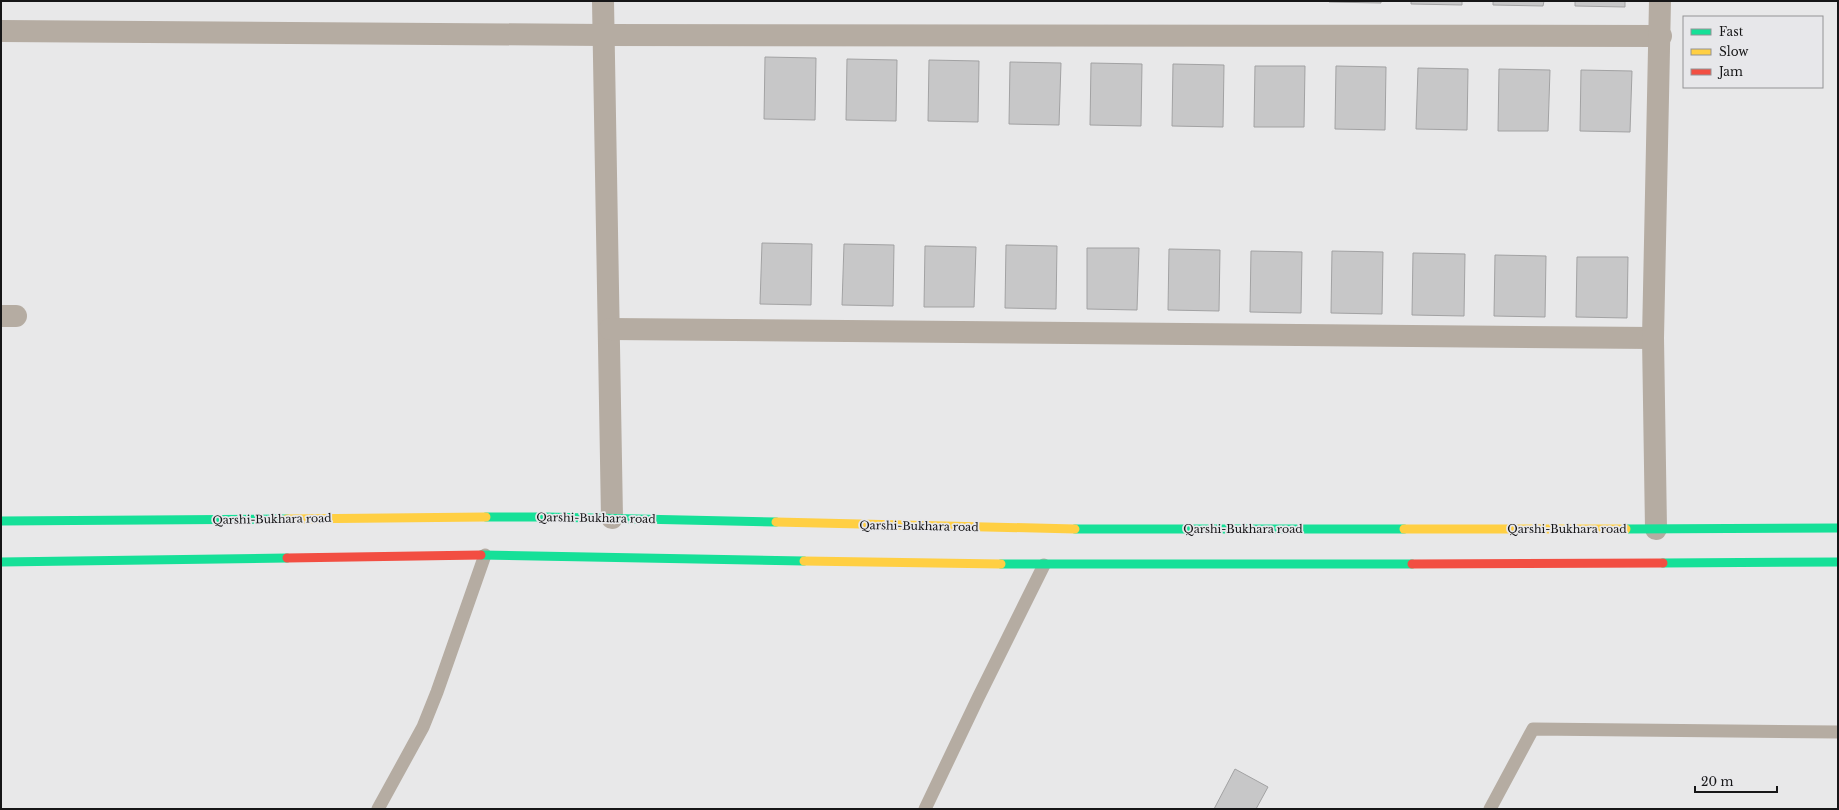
<svg xmlns="http://www.w3.org/2000/svg" width="1839" height="810" viewBox="0 0 1839 810" font-family="'Libre Baskerville',serif">
  <style>
    .building { fill: #c7c7c8; stroke: #a2a2a3 }
    .lines { fill: none; stroke-linecap: round; stroke-linejoin: round }
    .lane { stroke: #b5aca2; stroke-width: 13 }
    .street { stroke: #b5aca2; stroke-width: 22 }
    .fast { stroke: #16e098; stroke-width: 9 }
    .slow { stroke: #ffcf43; stroke-width: 9 }
    .jam { stroke: #f24e42; stroke-width: 9 }
    .labels { text-anchor: middle; stroke-width: 3.5; stroke-linejoin: round; paint-order: stroke }
    .street-label { font-size: 11px; fill: #161617; stroke: #e7e7ea }
  </style>
  <rect width="100%" height="100%" fill="#e8e8e9"/>
  <g class="building">
    <path d="M1329,1H1381V3L1329,2Z"/>
    <path d="M1411,1H1462V5L1411,4Z"/>
    <path d="M1493,1H1544L1543,6L1493,5Z"/>
    <path d="M1575,1H1625V7L1575,6Z"/>
    <path d="M765,57L816,58L815,120L764,119Z"/>
    <path d="M847,59L897,60L896,121L846,120Z"/>
    <path d="M929,60L979,61L978,122L928,121Z"/>
    <path d="M1010,62L1061,63L1059,125L1009,124Z"/>
    <path d="M1091,63L1142,64L1141,126L1090,125Z"/>
    <path d="M1173,64L1224,65L1223,127L1172,126Z"/>
    <path d="M1255,66H1305L1304,127H1254Z"/>
    <path d="M1336,66L1386,67L1385,130L1335,129Z"/>
    <path d="M1418,68L1468,69L1467,130L1416,129Z"/>
    <path d="M1499,69L1550,70L1548,131H1498Z"/>
    <path d="M1581,70L1632,71L1630,132L1580,131Z"/>
    <path d="M762,243L812,244L811,305L760,304Z"/>
    <path d="M844,244L894,245L893,306L842,305Z"/>
    <path d="M1006,245L1057,246L1056,309L1005,308Z"/>
    <path d="M925,246L976,247L974,307H924Z"/>
    <path d="M1087,248H1139L1137,310L1087,309Z"/>
    <path d="M1169,249L1220,250L1219,311L1168,310Z"/>
    <path d="M1251,251L1302,252L1301,313L1250,312Z"/>
    <path d="M1332,251L1383,252L1382,314L1331,313Z"/>
    <path d="M1413,253L1465,254L1464,316L1412,315Z"/>
    <path d="M1495,255L1546,256L1545,317L1494,316Z"/>
    <path d="M1577,257H1628L1627,318L1576,317Z"/>
    <path d="M1235,769L1268,787L1256,809H1214Z"/>
  </g>
  <g class="lines">
    <g class="lane">
      <path d="M378,809L423,727L437,692L485,555"/>
      <path d="M925,809L978,698L1044,565"/>
      <path d="M1490,809L1533,729L1838,732"/>
    </g>
    <g class="street">
      <path d="M603,1L612,518"/>
      <path d="M1,31L603,35L1661,36"/>
      <path d="M1,316H16"/>
      <path d="M610,329L1653,338"/>
      <path d="M1656,529L1653,338L1660,1"/>
    </g>
    <g class="fast">
      <path d="M486,517H546L776,522"/>
      <path d="M1,521L287,519"/>
      <path d="M1075,529H1404"/>
      <path d="M1626,529L1838,528"/>
      <path d="M481,555L804,561"/>
      <path d="M1,562L287,558"/>
      <path d="M1663,563L1838,562"/>
      <path d="M1001,564H1412"/>
    </g>
    <g class="slow">
      <path d="M287,519L486,517"/>
      <path d="M776,522L1075,529"/>
      <path d="M1404,529H1626"/>
      <path d="M804,561L1001,564"/>
    </g>
    <g class="jam">
      <path d="M287,558L481,555"/>
      <path d="M1412,564L1663,563"/>
    </g>
  </g>
  <g class="labels">
    <g class="street-label">
      <text transform="translate(596 518) rotate(1)" y="4">Qarshi-Bukhara road</text>
      <text transform="translate(272 519) rotate(-1)" y="4">Qarshi-Bukhara road</text>
      <text transform="translate(919 526) rotate(1)" y="4">Qarshi-Bukhara road</text>
      <text x="1243" y="533">Qarshi-Bukhara road</text>
      <text x="1567" y="533">Qarshi-Bukhara road</text>
    </g>
  </g>
  <rect width="1839" height="810" fill="none" stroke="#161617" stroke-width="4"/>
  <rect x="1683" y="16" width="140" height="72" fill="#e7e7ea" stroke="#939396"/>
  <rect x="1691" y="29" width="20" height="6" fill="#16e098" stroke="#939396"/>
  <text x="1719" y="36" font-size="12" fill="#161617">Fast</text>
  <rect x="1691" y="49" width="20" height="6" fill="#ffcf43" stroke="#939396"/>
  <text x="1719" y="56" font-size="12" fill="#161617">Slow</text>
  <rect x="1691" y="69" width="20" height="6" fill="#f24e42" stroke="#939396"/>
  <text x="1719" y="76" font-size="12" fill="#161617">Jam</text>
  <path d="M1695 786v6h82v-6" fill="none" stroke="#161617" stroke-width="2"/>
  <text x="1701" y="786" font-size="12" fill="#161617" stroke="#e7e7ea" stroke-width="3" paint-order="stroke">20 m</text>
</svg>
